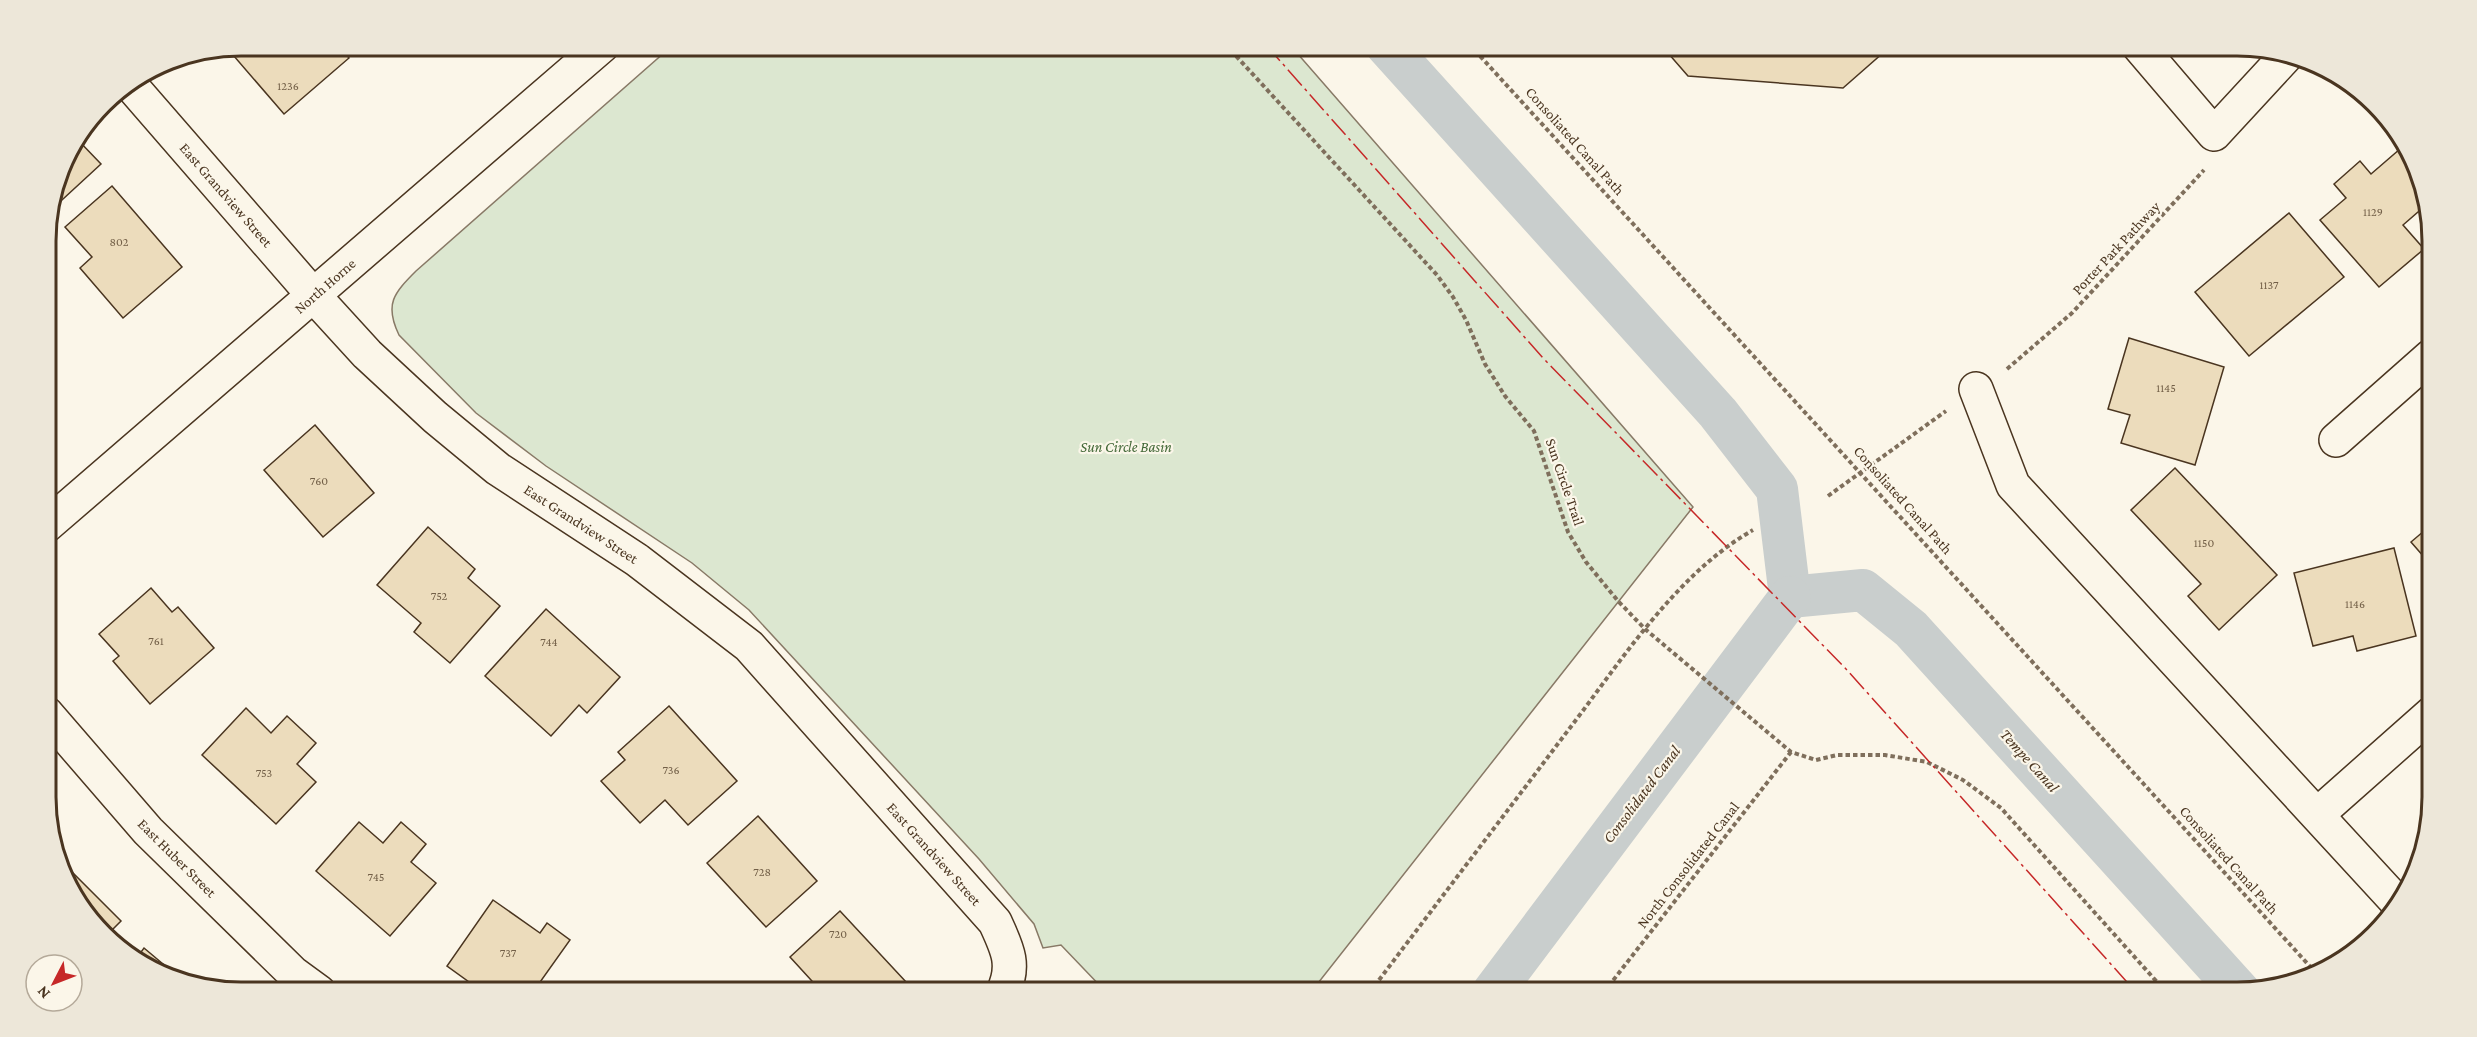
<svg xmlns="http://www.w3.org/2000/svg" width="2477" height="1037" viewBox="0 0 2477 1037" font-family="'Crimson Pro',serif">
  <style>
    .green { fill: #dce7d0; stroke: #887966; stroke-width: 1.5 }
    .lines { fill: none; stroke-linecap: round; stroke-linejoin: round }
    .canal { stroke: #c9cecd; stroke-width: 42 }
    .building { fill: #ecdcbc; stroke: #4a3520; stroke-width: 1.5 }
    .minor-casing { stroke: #4a3520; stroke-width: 36 }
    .path { stroke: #7f6f5c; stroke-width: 4; stroke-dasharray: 4.5 3; stroke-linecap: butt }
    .minor { stroke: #fbf6e9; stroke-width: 33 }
    .power { stroke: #c62828; stroke-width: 1.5; stroke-dasharray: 21 4.5 3 4.5; stroke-linecap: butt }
    .labels { text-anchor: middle; stroke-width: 4.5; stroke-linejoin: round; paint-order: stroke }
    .number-label { font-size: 12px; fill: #725f47 }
    .street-label { font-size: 15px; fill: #4a3520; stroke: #fbf6e9 }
    .park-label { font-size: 15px; font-style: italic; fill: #436837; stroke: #fbf6e9 }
    .water-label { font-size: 16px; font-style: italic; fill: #4a3520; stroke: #fbf6e9 }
    .rim { fill: none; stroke: #4a3520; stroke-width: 3 }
  </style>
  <rect width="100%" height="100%" fill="#fbf6e9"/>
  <path class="green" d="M673,45H1290L1693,507L1311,992H1106L1061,945L1043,948L1034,924L979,859L749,610L692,563L546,466L476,413L399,335C384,304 394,293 416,271Z"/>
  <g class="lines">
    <g class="canal">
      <path d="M1386,45L1718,413L1777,489L1790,597"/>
      <path d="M1790,597L1863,590L1911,629L2240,992"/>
      <path d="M1493,992L1790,597"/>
    </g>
  </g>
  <g class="building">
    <path d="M241,45H339L349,58L284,114L227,48Z"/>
    <path d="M1661,45H1892L1843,88L1688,76Z"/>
    <path d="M77,139L101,164L50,211L65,154Z"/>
    <path d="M2400,149L2405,154L2426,205L2403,225L2424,249L2379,287L2320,220L2346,198L2334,184L2360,161L2371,174Z"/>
    <path d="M112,186L182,267L123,318L80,268L92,257L65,227Z"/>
    <path d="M2289,213L2344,277L2249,356L2195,292Z"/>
    <path d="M2129,338L2224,367L2195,465L2121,443L2130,415L2108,409Z"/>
    <path d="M315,425L374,493L323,537L264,470Z"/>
    <path d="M2175,468L2277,575L2219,630L2188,596L2201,584L2131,510Z"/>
    <path d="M2431,525V565L2411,542Z"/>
    <path d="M428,527L475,569L468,578L500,606L450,663L414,632L421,623L377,585Z"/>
    <path d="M2394,548L2416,636L2357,651L2353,636L2313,646L2294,573Z"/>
    <path d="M151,588L172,612L178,607L214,648L150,704L113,661L119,656L99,634Z"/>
    <path d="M546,609L620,677L587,713L579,705L551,736L485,676Z"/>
    <path d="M669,706L737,781L688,825L665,800L640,823L601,781L625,760L618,752Z"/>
    <path d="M246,708L271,733L287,716L316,743L297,764L316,782L276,824L202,755Z"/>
    <path d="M758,816L817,881L766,927L707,863Z"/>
    <path d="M359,822L383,843L401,822L426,844L411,862L436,883L390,936L316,871Z"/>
    <path d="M64,864L121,921L109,933L86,916Z"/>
    <path d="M493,900L540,933L547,923L570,940L533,992H483L447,966Z"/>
    <path d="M840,911L907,983L898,992H822L790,957Z"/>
    <path d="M144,948L182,980L166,977L138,956Z"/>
  </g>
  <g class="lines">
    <defs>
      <g id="minor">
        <path d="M2138,45L2214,134L2287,55"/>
        <path d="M129,83L314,296L367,354L435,417L498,469L637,560L749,646L995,922C1007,948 1016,965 1003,992"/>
        <path d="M1976,389L2013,485L2395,900"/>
        <path d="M2336,440L2431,356"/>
        <path d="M46,526L603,45"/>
        <path d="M46,713L148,831L293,973L319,992"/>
        <path d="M2318,814L2432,713"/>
      </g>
    </defs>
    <use href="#minor" class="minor-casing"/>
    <g class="path">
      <path d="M1226,45L1437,275L1453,297L1466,320L1485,364L1505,396L1534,431L1568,532L1586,562L1618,601L1645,629L1791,752L1816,760L1837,755H1885L1927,762L1963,780L2001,808L2166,992"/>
      <path d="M1470,45L2316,973"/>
      <path d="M2007,369L2072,313L2204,170"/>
      <path d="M1828,496L1946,411"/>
      <path d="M1370,992C1434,907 1499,822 1563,737C1618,666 1674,575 1753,530"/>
      <path d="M1604,992L1791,752"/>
    </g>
    <use href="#minor" class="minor"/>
    <path class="power" d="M1266,45L1543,358L1846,669L2136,992"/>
  </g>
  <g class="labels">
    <g class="number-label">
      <text x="288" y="90">1236</text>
      <text x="2373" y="216">1129</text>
      <text x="119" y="246">802</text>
      <text x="2269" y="289">1137</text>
      <text x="2166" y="392">1145</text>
      <text x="319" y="485">760</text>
      <text x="2204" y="547">1150</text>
      <text x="439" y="600">752</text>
      <text x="2355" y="608">1146</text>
      <text x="156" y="645">761</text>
      <text x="549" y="646">744</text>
      <text x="671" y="774">736</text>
      <text x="264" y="777">753</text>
      <text x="762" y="876">728</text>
      <text x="376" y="881">745</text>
      <text x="838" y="938">720</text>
      <text x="508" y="957">737</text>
    </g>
    <g class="street-label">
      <text transform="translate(1575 141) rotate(48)" y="5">Consoliated Canal Path</text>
      <text transform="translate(226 195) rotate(49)" y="5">East Grandview Street</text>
      <text transform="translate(2116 248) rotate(-47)" y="5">Porter Park Pathway</text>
      <text transform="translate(325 286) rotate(-41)" y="5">North Horne</text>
      <text transform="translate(1565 482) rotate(71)" y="5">Sun Circle Trail</text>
      <text transform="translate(1903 500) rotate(48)" y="5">Consoliated Canal Path</text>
      <text transform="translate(581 524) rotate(33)" y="5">East Grandview Street</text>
      <text transform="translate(934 854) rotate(48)" y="5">East Grandview Street</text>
      <text transform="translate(177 858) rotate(45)" y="5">East Huber Street</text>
      <text transform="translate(2229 860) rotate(48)" y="5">Consoliated Canal Path</text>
      <text transform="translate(1688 865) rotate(-52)" y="5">North Consolidated Canal</text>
    </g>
    <g class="park-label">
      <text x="1126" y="452">Sun Circle Basin</text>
    </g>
    <g class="water-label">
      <text transform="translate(2030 760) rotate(48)" y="6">Tempe Canal</text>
      <text transform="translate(1641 794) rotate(-53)" y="6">Consolidated Canal</text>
    </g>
  </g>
  <path d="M0 0H2477V1037H0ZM241 56H2237A185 185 0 0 1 2422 241V797A185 185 0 0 1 2237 982H241A185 185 0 0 1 56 797V241A185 185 0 0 1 241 56Z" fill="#ede7d9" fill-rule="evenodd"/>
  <path class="rim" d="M241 56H2237A185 185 0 0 1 2422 241V797A185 185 0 0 1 2237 982H241A185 185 0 0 1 56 797V241A185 185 0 0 1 241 56Z"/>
  <g transform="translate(54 983) rotate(228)"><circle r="28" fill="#fbf6e9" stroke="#b4a999" stroke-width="1.5"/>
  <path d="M0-4.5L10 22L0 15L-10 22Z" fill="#c62828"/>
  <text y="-9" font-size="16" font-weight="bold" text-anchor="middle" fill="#4a3520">N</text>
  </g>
</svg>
